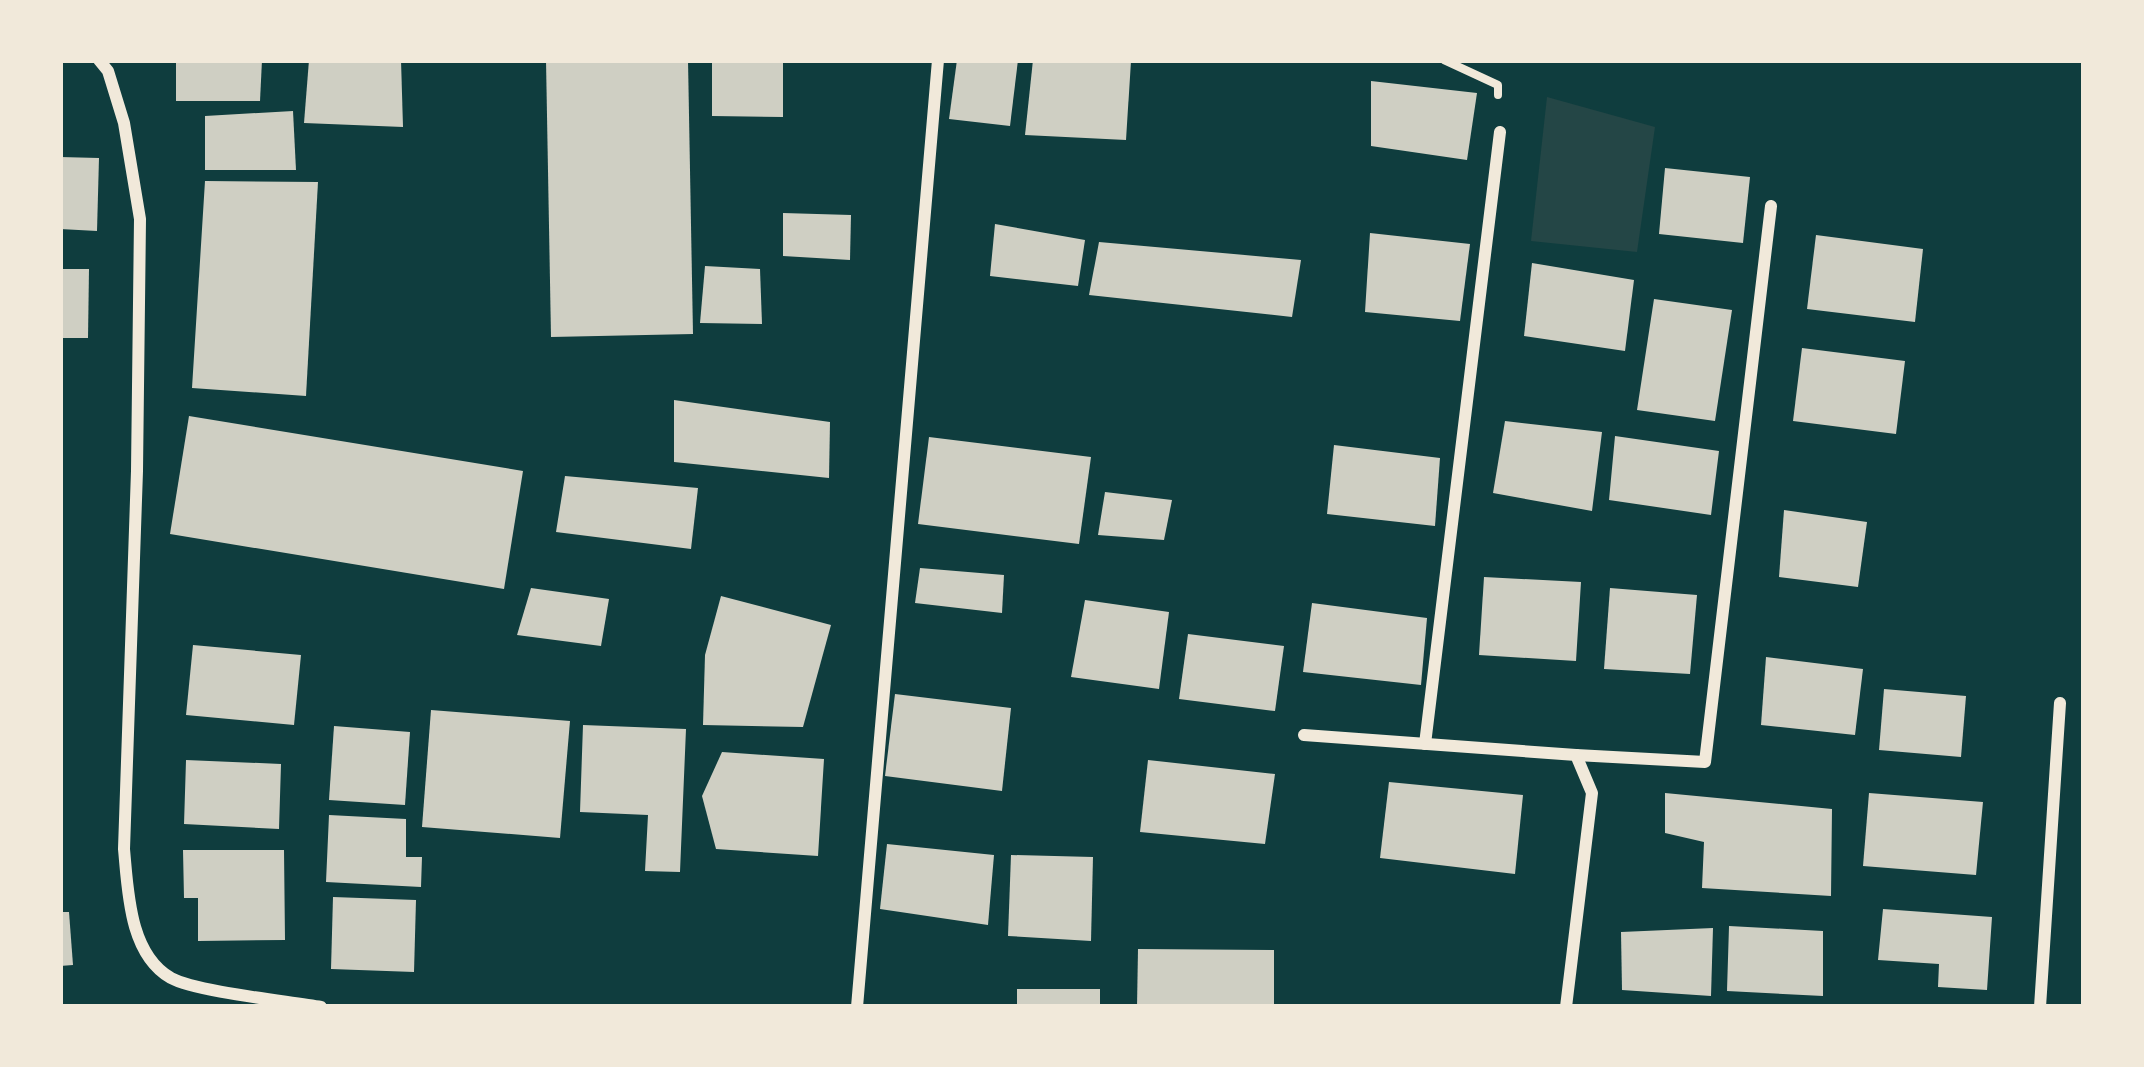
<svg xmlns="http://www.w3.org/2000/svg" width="2144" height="1067" viewBox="0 0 2144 1067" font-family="Montserrat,sans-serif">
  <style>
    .green { fill: #244646 }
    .building { fill: #cfcfc3 }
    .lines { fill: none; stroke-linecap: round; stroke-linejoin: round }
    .path { stroke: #f1e9da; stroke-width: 8 }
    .minor { stroke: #f1e9da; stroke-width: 12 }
  </style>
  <rect width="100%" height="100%" fill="#0f3d3e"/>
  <path class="green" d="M1547,97L1655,127L1637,252L1531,241Z"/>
  <g class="building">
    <path d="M176,60H262L260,101H176Z"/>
    <path d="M309,60H401L403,127L304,123Z"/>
    <path d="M546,60H688L693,334L551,337Z"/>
    <path d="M712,60H783V117L712,116Z"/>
    <path d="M957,60H1018L1010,126L949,119Z"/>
    <path d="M1033,60L1131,61L1126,140L1025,135Z"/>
    <path d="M1371,81L1477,93L1467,160L1371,146Z"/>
    <path d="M293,111L296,170H205V116Z"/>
    <path d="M60,157L99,158L97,231L60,229Z"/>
    <path d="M1665,168L1750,177L1743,243L1659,234Z"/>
    <path d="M205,181L318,182L306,396L192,388Z"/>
    <path d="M783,213L851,215L850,260L783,256Z"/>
    <path d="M995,224L1085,240L1078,286L990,276Z"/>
    <path d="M1370,233L1470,244L1460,321L1365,312Z"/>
    <path d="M1816,235L1923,249L1915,322L1807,309Z"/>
    <path d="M1099,242L1301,260L1292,317L1089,295Z"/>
    <path d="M1532,263L1634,280L1625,351L1524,336Z"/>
    <path d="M705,266L760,269L762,324L700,323Z"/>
    <path d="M60,269H89L88,338H60Z"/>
    <path d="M1654,299L1732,310L1715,421L1637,410Z"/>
    <path d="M1802,348L1905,361L1896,434L1793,421Z"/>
    <path d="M674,400L830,422L829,478L674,462Z"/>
    <path d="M189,416L523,471L504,589L170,534Z"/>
    <path d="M1505,421L1602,432L1592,511L1493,493Z"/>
    <path d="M1615,436L1719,451L1711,515L1609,500Z"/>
    <path d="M929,437L1091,457L1079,544L918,524Z"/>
    <path d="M1334,445L1440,458L1435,526L1327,514Z"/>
    <path d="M565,476L698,488L691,549L556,532Z"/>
    <path d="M1105,492L1172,500L1164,540L1098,535Z"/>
    <path d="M1784,510L1867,522L1858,587L1779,577Z"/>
    <path d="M920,568L1004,575L1002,613L915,603Z"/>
    <path d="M1484,577L1581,582L1576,661L1479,655Z"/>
    <path d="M531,588L609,599L601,646L517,635Z"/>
    <path d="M1610,588L1697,595L1690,674L1604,669Z"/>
    <path d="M721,596L831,625L803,727L703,725L705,655Z"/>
    <path d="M1085,600L1169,612L1159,689L1071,677Z"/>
    <path d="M1312,603L1427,618L1421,685L1303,672Z"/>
    <path d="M1188,634L1284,646L1275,711L1179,699Z"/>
    <path d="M193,645L301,655L294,725L186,715Z"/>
    <path d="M1766,657L1863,669L1855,735L1761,725Z"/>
    <path d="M1884,689L1966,696L1961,757L1879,750Z"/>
    <path d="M895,694L1011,708L1002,791L885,776Z"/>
    <path d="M431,710L570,721L560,838L422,827Z"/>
    <path d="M583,725L686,729L680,872L645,871L648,815L580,812Z"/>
    <path d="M334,726L410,732L405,805L329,800Z"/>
    <path d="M722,752L824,759L818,856L716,849L702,796Z"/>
    <path d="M186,760L281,764L279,829L184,824Z"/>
    <path d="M1148,760L1275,774L1265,844L1140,832Z"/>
    <path d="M1389,782L1523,795L1515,874L1380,858Z"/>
    <path d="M1665,793L1832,809L1831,896L1702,888L1704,842L1665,833Z"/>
    <path d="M1869,793L1983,802L1976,875L1863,866Z"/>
    <path d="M329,815L406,819V857H422L421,887L326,882Z"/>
    <path d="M887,844L994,855L988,925L880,909Z"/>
    <path d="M183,850H284L285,940L198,941V898H184Z"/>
    <path d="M1011,855L1093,857L1091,941L1008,936Z"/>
    <path d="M333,897L416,900L414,972L331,969Z"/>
    <path d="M1883,909L1992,917L1987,990L1938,987L1939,964L1878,960Z"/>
    <path d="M60,912H69L73,965L60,966Z"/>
    <path d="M1729,926L1823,931V996L1727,991Z"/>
    <path d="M1713,928L1711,996L1622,990L1621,932Z"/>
    <path d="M1138,949L1274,950V1007H1137Z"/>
    <rect x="1017" y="989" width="83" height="18"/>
  </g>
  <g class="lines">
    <path class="path" d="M1444,60L1498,85V95"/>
    <g class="minor">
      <path d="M99,60L108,71L124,123L140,219L137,471L124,849C128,891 129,954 171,978C197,992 287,1001 321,1007"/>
      <path d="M1304,735L1576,755L1592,793L1566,1007"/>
      <path d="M1425,744L1500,132"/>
      <path d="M1576,755L1705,762L1771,206"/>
      <path d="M857,1007L938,60"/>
      <path d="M2040,1007L2060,703"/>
    </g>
  </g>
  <rect width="2144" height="1067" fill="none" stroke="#f1e9da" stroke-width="126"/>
</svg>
